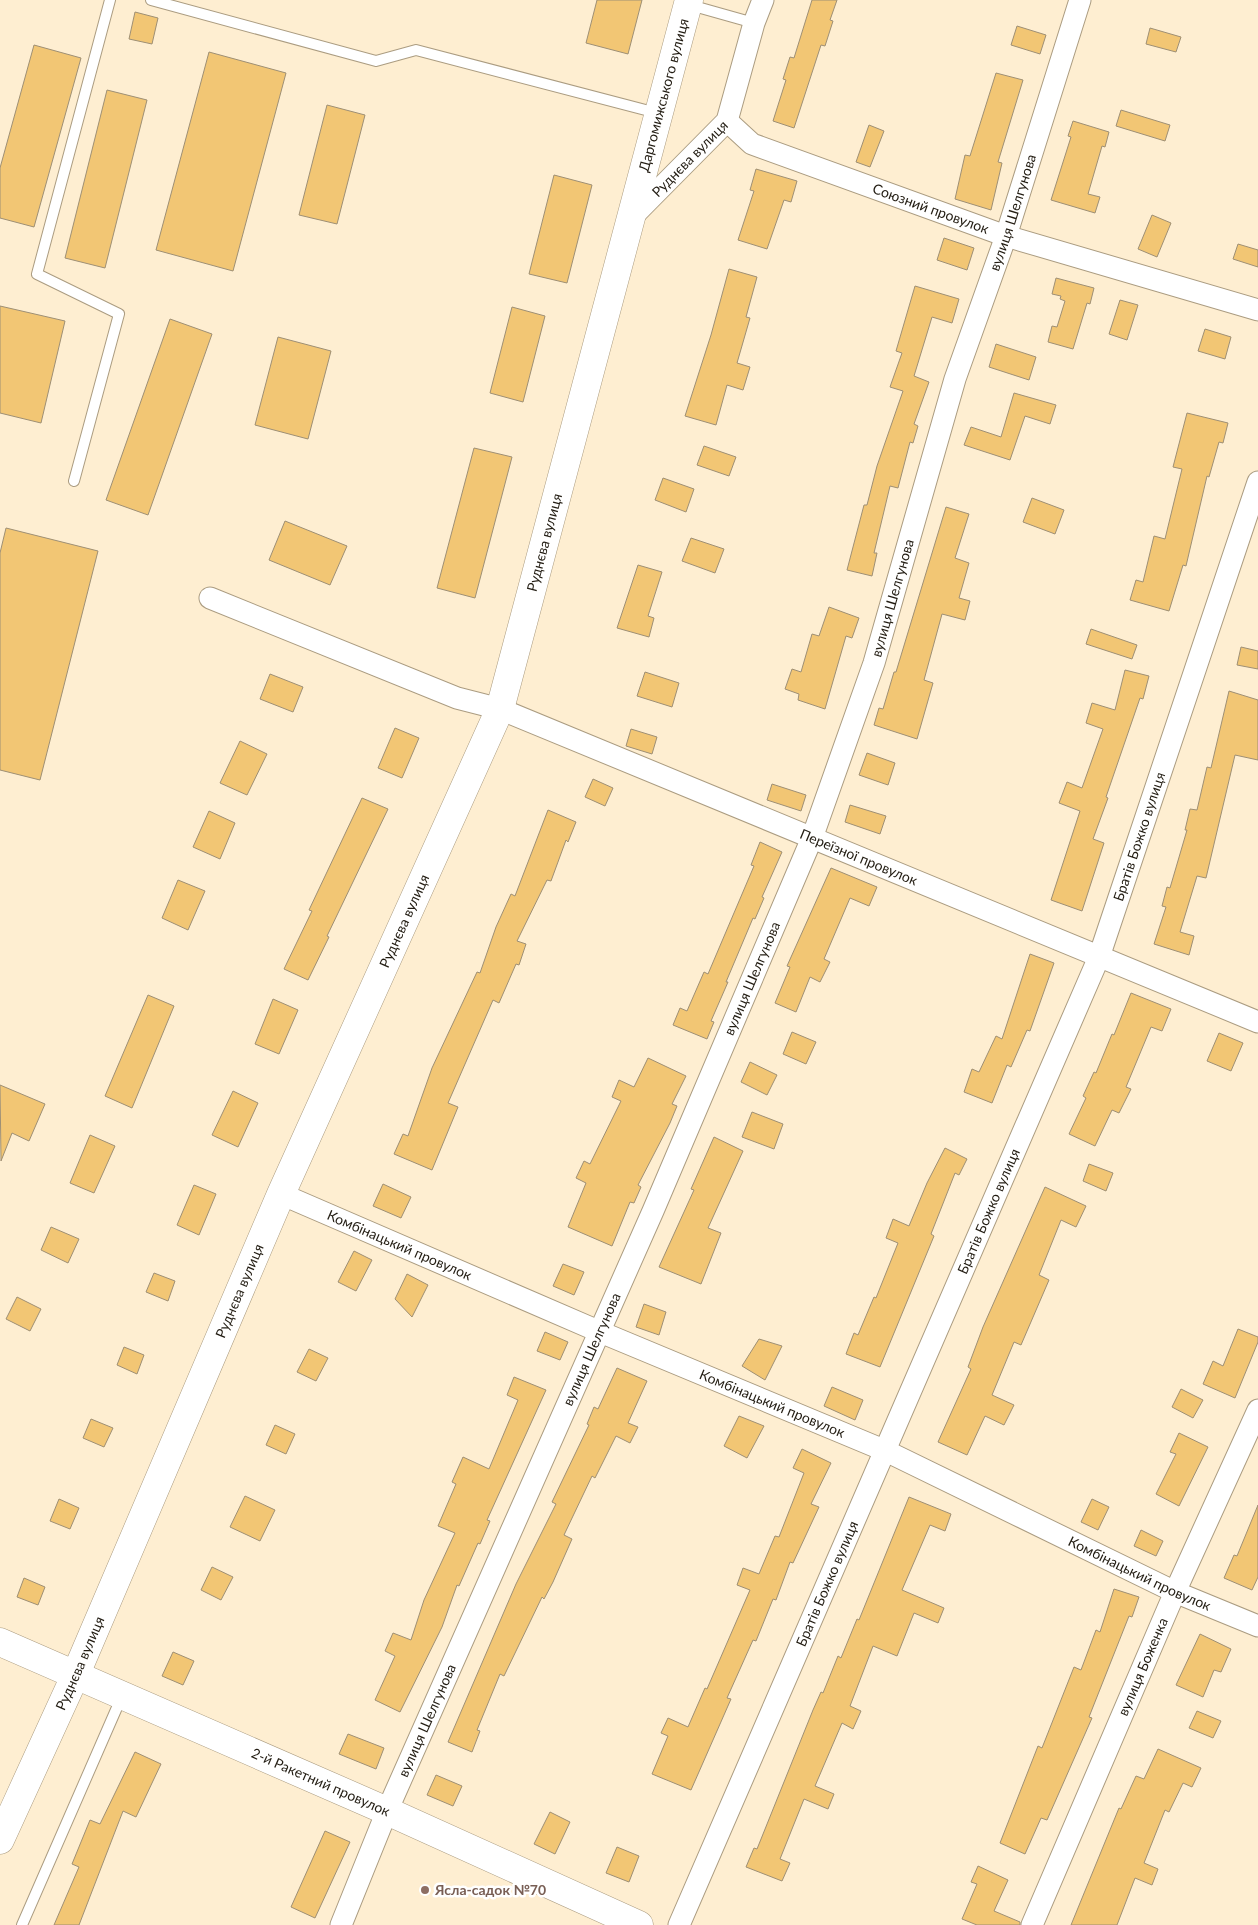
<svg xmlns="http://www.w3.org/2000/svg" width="1258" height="1925" viewBox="0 0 1258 1925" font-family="Lato,sans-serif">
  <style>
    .building { fill: #f2c674; stroke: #9e8f74 }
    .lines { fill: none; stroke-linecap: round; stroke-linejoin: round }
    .lane-casing { stroke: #ab9c81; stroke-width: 12 }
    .street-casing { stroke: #ab9c81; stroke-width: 23 }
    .secondary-casing { stroke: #ab9c81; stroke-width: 29 }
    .lane { stroke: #fff; stroke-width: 10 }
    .street { stroke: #fff; stroke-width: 21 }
    .secondary { stroke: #fff; stroke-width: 28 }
    .education-dot { fill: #8d6e63; stroke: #fff; stroke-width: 2 }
    .labels { text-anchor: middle; stroke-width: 5; stroke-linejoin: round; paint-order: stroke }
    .street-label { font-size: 14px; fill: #221c12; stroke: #fff }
    .education-label { font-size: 14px; font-weight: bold; fill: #785e54; stroke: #fff; text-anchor: start }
  </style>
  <rect width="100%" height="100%" fill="#feeed1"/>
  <g class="building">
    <path d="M597,0H642L628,54L586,43Z"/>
    <path d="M812,0H837L830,20L833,21L825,46L821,45L794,128L773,121L786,80L783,79L790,57L794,58Z"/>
    <path d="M135,12L158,18L152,44L129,39Z"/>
    <path d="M1017,26L1046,35L1040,54L1011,45Z"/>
    <path d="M1150,28L1181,37L1176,52L1146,44Z"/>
    <path d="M34,45L81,58L34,227L0,218V168Z"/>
    <path d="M209,52L286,73L233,271L156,250Z"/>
    <path d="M996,73L1023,80L998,162L1002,163L991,210L955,199L965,155L970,156Z"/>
    <path d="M107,90L147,100L105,268L65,258Z"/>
    <path d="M327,105L365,115L337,224L299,215Z"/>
    <path d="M1121,110L1170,125L1165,141L1116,126Z"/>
    <path d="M1073,121L1109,132L1105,147L1102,146L1088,194L1100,197L1095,213L1051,200L1071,137L1068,136Z"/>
    <path d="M869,125L884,131L870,167L856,162Z"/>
    <path d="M756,169L797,181L791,202L784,200L767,249L738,240L754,191L750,190Z"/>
    <path d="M554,175L592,185L567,283L529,274Z"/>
    <path d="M1152,215L1171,223L1157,257L1138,249Z"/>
    <path d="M944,238L974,248L967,270L937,260Z"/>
    <path d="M1238,244L1258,250V267L1233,259Z"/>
    <path d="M729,269L757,277L746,317L750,318L737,363L750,367L743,390L727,385L716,425L685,416L711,335Z"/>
    <path d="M1056,278L1094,288L1090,304L1087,303L1073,349L1048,342L1052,326L1057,327L1065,301L1060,299L1061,296L1052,294Z"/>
    <path d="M915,286L959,299L952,323L932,317L914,376L929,382L914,424L918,426L913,443L910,442L898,488L890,486L874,553H877L872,576L847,570L864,505H867L877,466L903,391L890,387L902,353L896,351Z"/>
    <path d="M1120,300L1138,305L1127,340L1109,334Z"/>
    <path d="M0,306L65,321L41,423L0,413Z"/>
    <path d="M512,307L545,316L523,402L490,393Z"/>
    <path d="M170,319L212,334L148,515L106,500Z"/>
    <path d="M1205,329L1231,337L1225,359L1198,351Z"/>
    <path d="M278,337L331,351L308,439L255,425Z"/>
    <path d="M996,344L1036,357L1029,380L989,367Z"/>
    <path d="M1014,393L1056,405L1050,424L1025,416L1010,460L964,445L971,427L1001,437Z"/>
    <path d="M1187,413L1228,423L1223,443L1219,442L1209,477L1207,476L1186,566L1183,565L1169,611L1130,600L1136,580L1143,582L1154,536L1165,539L1182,469L1173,467Z"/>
    <path d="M704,446L736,457L729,476L697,465Z"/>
    <path d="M474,448L512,457L475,598L437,588Z"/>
    <path d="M663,478L694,489L686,512L655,500Z"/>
    <path d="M1032,498L1064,510L1055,534L1023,522Z"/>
    <path d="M946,507L969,514L955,558L969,563L959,598L970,601L965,620L942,614L924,680L933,683L917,739L874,725L879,708L883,709L894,672H896Z"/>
    <path d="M285,521L347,546L330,585L269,560Z"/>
    <path d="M6,528L98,551L40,780L0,770V553Z"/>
    <path d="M691,538L724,549L715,573L682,561Z"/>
    <path d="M638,565L662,572L648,616L654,618L649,637L617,628Z"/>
    <path d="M829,607L859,618L852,638L846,636L825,709L798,700L799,694L785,689L792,669L801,672L812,634L819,636Z"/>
    <path d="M1091,629L1137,645L1132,659L1086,644Z"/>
    <path d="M1241,647L1258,651V669L1237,665Z"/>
    <path d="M1125,670L1149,676L1143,699L1140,698L1106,797L1108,798L1093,839L1104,843L1082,911L1051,900L1080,811L1059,803L1067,782L1082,788L1103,729L1086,723L1092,703L1115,710Z"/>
    <path d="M645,672L679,683L672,707L637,696Z"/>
    <path d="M270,674L303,687L293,712L260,699Z"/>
    <path d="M1229,691L1258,700V760L1235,755L1206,878L1197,876L1180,932L1194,936L1189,955L1154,944L1166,907L1162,906L1167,887L1170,888L1187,830H1185L1190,809L1197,810L1207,767L1211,768Z"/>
    <path d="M395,728L419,738L402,778L378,768Z"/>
    <path d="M631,729L657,737L652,754L626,746Z"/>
    <path d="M240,741L267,754L247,795L220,783Z"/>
    <path d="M867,753L895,763L888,785L859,775Z"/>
    <path d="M593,779L613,788L605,806L585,797Z"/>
    <path d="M772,784L806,795L801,811L767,800Z"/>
    <path d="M362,798L388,809L327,936L329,937L308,980L284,969L312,911L309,910Z"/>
    <path d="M850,805L886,816L880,834L845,822Z"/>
    <path d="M548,810L576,822L568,842L566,840L551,881L547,880L517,941L526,944L519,965L516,964L499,1003L493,1000L448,1103L458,1107L432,1170L394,1154L403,1134L408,1136L432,1068L477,972L480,973L496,927L511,894L515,896Z"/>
    <path d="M209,811L235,823L220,859L193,847Z"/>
    <path d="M760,842L782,852L762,897L764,898L755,919L753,918L726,982H728L711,1021L714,1022L707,1039L673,1025L680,1008L687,1011L704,972L708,974L754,866L751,865Z"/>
    <path d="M831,868L877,887L869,906L850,898L824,959L830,962L820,982L810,977L796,1012L775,1003L790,967L787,966Z"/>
    <path d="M178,880L205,891L188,930L162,918Z"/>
    <path d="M1030,954L1054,963L1030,1031L1027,1030L1011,1067L1007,1065L992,1103L964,1092L972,1069L979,1072L996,1036L1002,1039Z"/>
    <path d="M1131,993L1171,1009L1162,1031L1151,1027L1126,1087L1131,1089L1119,1113L1112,1110L1095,1146L1069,1134L1086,1098L1083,1096L1094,1072L1096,1073L1112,1034L1114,1035Z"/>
    <path d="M148,995L174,1006L132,1108L105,1096Z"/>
    <path d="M273,999L298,1010L279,1054L255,1044Z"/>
    <path d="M792,1032L816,1042L806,1064L783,1054Z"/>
    <path d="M1219,1033L1243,1043L1231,1071L1207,1061Z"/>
    <path d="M648,1058L686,1076L672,1104L677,1106L670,1123L638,1185L641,1187L634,1203L630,1202L612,1246L568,1227L586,1183L576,1178L584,1161L590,1164L621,1101L612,1097L619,1080L634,1087Z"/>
    <path d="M750,1062L777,1075L767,1095L741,1082Z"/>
    <path d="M0,1085L45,1104L29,1141L12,1133L1,1161Z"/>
    <path d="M233,1091L258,1103L238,1147L212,1135Z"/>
    <path d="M752,1112L783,1124L774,1149L742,1137Z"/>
    <path d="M90,1135L115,1146L94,1193L70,1183Z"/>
    <path d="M714,1137L743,1151L708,1228L721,1233L701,1284L659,1267L694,1190L691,1189Z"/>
    <path d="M945,1148L967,1159L959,1175L955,1173L931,1234L934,1236L880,1367L846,1354L854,1333L858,1335L874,1297L876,1298L898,1243L886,1238L893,1219L909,1226L927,1183Z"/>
    <path d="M1089,1164L1113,1173L1106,1191L1083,1181Z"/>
    <path d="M383,1184L411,1197L401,1218L373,1206Z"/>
    <path d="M194,1185L216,1194L199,1235L177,1225Z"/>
    <path d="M1045,1187L1086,1206L1076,1227L1061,1220L1039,1275L1049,1280L1021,1345L1014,1342L992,1395L1014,1405L1004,1425L985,1416L967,1455L938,1442L971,1369L968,1367L983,1327Z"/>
    <path d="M51,1227L79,1239L68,1263L41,1250Z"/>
    <path d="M354,1251L372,1260L356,1291L338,1282Z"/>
    <path d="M563,1264L584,1272L574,1295L553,1286Z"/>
    <path d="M154,1273L175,1281L168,1301L146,1292Z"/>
    <path d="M407,1274L428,1285L412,1317L395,1299Z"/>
    <path d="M17,1297L41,1309L30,1331L6,1319Z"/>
    <path d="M644,1304L666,1312L659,1335L636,1327Z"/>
    <path d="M1238,1329L1258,1337V1342L1235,1398L1203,1384L1213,1361L1223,1366Z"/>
    <path d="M545,1332L568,1342L560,1360L537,1351Z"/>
    <path d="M759,1339L782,1346L765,1380L742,1366Z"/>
    <path d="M124,1347L144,1355L137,1374L117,1365Z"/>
    <path d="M309,1349L328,1358L316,1381L297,1372Z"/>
    <path d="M617,1368L647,1381L628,1423L638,1427L630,1443L616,1436L595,1478L592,1476L564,1535L572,1539L553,1582L544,1599L542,1597L504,1676L500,1674L477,1730L480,1731L472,1752L448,1742L516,1584L556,1504L552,1502L589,1425L587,1424L594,1407L598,1409Z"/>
    <path d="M514,1377L546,1390L487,1520L490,1521L480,1544L478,1543L459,1586L457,1585L442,1627L400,1712L375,1700L395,1656L385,1651L393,1633L411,1640L424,1600L455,1533L438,1526L456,1484L452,1482L463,1457L489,1469L518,1400L507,1395Z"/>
    <path d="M832,1387L863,1400L855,1420L824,1406Z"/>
    <path d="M1181,1389L1203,1400L1193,1418L1172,1407Z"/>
    <path d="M739,1416L764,1426L747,1458L724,1446Z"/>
    <path d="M91,1419L113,1428L104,1447L83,1438Z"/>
    <path d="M275,1425L295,1434L286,1454L266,1445Z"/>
    <path d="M1179,1433L1208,1447L1179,1506L1156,1494L1176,1454L1170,1452Z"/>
    <path d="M802,1449L831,1463L811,1504L819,1507L793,1563L790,1562L776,1600L773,1599L756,1641L753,1640L727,1698L731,1699L691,1790L652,1774L668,1736L661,1733L668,1718L688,1727L705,1688L707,1689L750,1590L737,1585L743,1568L759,1574L775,1536L779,1537L804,1473L793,1468Z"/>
    <path d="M245,1496L275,1510L260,1541L230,1527Z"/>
    <path d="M909,1497L951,1514L945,1531L930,1525L902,1590L944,1608L938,1623L914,1613L897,1656L873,1646L850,1706L861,1711L853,1729L842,1723L815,1786L834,1794L828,1809L804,1799L780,1859L790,1863L782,1881L746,1867L754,1848L757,1849L813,1710L821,1692L823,1693L838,1656L841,1658L857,1619L859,1620Z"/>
    <path d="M59,1499L79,1508L70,1529L50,1521Z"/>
    <path d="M1092,1499L1109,1507L1098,1530L1081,1522Z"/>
    <path d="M1258,1505V1577L1252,1590L1224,1578L1234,1555L1237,1556Z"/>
    <path d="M1141,1530L1163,1541L1156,1556L1134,1546Z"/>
    <path d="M212,1567L233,1577L221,1600L201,1590Z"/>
    <path d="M24,1578L45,1587L38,1605L17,1597Z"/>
    <path d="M1114,1589L1139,1597L1132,1617L1129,1616L1089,1717L1092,1718L1047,1820L1041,1818L1025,1854L1000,1843L1038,1746L1042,1748L1074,1667L1081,1670L1096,1630L1100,1632Z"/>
    <path d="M1200,1634L1231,1649L1221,1672L1214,1670L1203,1697L1176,1685Z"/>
    <path d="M173,1652L194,1661L183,1685L162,1676Z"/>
    <path d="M1197,1711L1221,1721L1213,1738L1189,1728Z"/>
    <path d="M348,1734L384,1748L376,1769L339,1754Z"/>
    <path d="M1158,1749L1201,1768L1192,1787L1183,1783L1169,1812L1165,1810L1144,1863L1158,1869L1152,1885L1135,1878L1117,1925H1071L1119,1808L1121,1809L1136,1776L1144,1779Z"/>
    <path d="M135,1752L161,1764L136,1817L123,1811L79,1925H54L79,1867L72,1864L90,1820L100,1824Z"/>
    <path d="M436,1775L462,1786L453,1806L427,1795Z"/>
    <path d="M550,1812L570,1822L555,1854L534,1844Z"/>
    <path d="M325,1831L350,1842L315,1918L291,1907Z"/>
    <path d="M617,1847L639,1856L629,1882L606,1873Z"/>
    <path d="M978,1866L1008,1880L994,1911L1020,1922V1925H977L962,1919L977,1884L971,1882Z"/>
  </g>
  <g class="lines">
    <defs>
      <g id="lane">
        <path d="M151,0L376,61L416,50L657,113"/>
        <path d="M690,5L754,23"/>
        <path d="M74,481L119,314L37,274L110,0"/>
        <path d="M22,1925L122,1696"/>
      </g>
      <g id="street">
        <path id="s1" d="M727,121L752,144L1006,236L1258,310"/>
        <path id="s2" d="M630,219L727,121L754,23L763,0"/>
        <path id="s3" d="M210,598L457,698L500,709L1258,1022"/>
        <path id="s4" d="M281,1194L598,1331L886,1451L1175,1592L1258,1626"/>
        <path id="s5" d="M341,1925L387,1811L653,1211L812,838L874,663L955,379L1006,236L1080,0"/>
        <path id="s6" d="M679,1925L1099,957L1258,482"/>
        <path id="s7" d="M1032,1925L1175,1592L1258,1410"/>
      </g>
      <g id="secondary">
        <path id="s8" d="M0,1642L387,1811L639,1925"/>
        <path id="s9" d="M0,1840L75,1676L281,1194L500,709L689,0"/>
      </g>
    </defs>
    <use href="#lane" class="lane-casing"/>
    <use href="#street" class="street-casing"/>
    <use href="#secondary" class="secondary-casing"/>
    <use href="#lane" class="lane"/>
    <use href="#street" class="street"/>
    <use href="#secondary" class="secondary"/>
  </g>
  <circle class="education-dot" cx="425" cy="1890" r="5"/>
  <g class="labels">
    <g class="street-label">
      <text dy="5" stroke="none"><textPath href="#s9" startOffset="1872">Даргомижського вулиця</textPath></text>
      <text dy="5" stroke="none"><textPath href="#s2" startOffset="85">Руднєва вулиця</textPath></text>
      <text dy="5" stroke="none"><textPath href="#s1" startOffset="224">Союзний провулок</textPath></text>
      <text dy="5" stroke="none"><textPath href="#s5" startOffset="1842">вулиця Шелгунова</textPath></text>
      <text dy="5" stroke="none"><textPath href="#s9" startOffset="1409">Руднєва вулиця</textPath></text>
      <text dy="5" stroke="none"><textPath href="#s5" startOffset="1438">вулиця Шелгунова</textPath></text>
      <text dy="5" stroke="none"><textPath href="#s6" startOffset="1182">Братів Божко вулиця</textPath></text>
      <text dy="5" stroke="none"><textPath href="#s3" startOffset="699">Переїзної провулок</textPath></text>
      <text dy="5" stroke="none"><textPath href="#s9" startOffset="1004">Руднєва вулиця</textPath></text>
      <text dy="5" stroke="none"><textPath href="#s5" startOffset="1032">вулиця Шелгунова</textPath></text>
      <text dy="5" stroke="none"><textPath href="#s6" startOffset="778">Братів Божко вулиця</textPath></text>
      <text dy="5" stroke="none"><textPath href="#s4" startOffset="129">Комбінацький провулок</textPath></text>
      <text dy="5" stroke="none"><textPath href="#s9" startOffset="599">Руднєва вулиця</textPath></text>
      <text dy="5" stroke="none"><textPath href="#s5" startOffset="628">вулиця Шелгунова</textPath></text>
      <text dy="5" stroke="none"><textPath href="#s4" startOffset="534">Комбінацький провулок</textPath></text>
      <text dy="5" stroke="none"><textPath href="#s4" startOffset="939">Комбінацький провулок</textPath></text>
      <text dy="5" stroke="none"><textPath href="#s6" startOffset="372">Братів Божко вулиця</textPath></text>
      <text dy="5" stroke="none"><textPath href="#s9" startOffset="194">Руднєва вулиця</textPath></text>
      <text dy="5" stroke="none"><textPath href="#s7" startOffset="281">вулиця Боженка</textPath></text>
      <text dy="5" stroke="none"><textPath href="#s5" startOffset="222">вулиця Шелгунова</textPath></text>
      <text dy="5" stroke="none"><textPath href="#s8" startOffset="350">2-й Ракетний провулок</textPath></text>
    </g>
    <g class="education-label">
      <text x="435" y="1895">Ясла-садок №70</text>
    </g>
  </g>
</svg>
